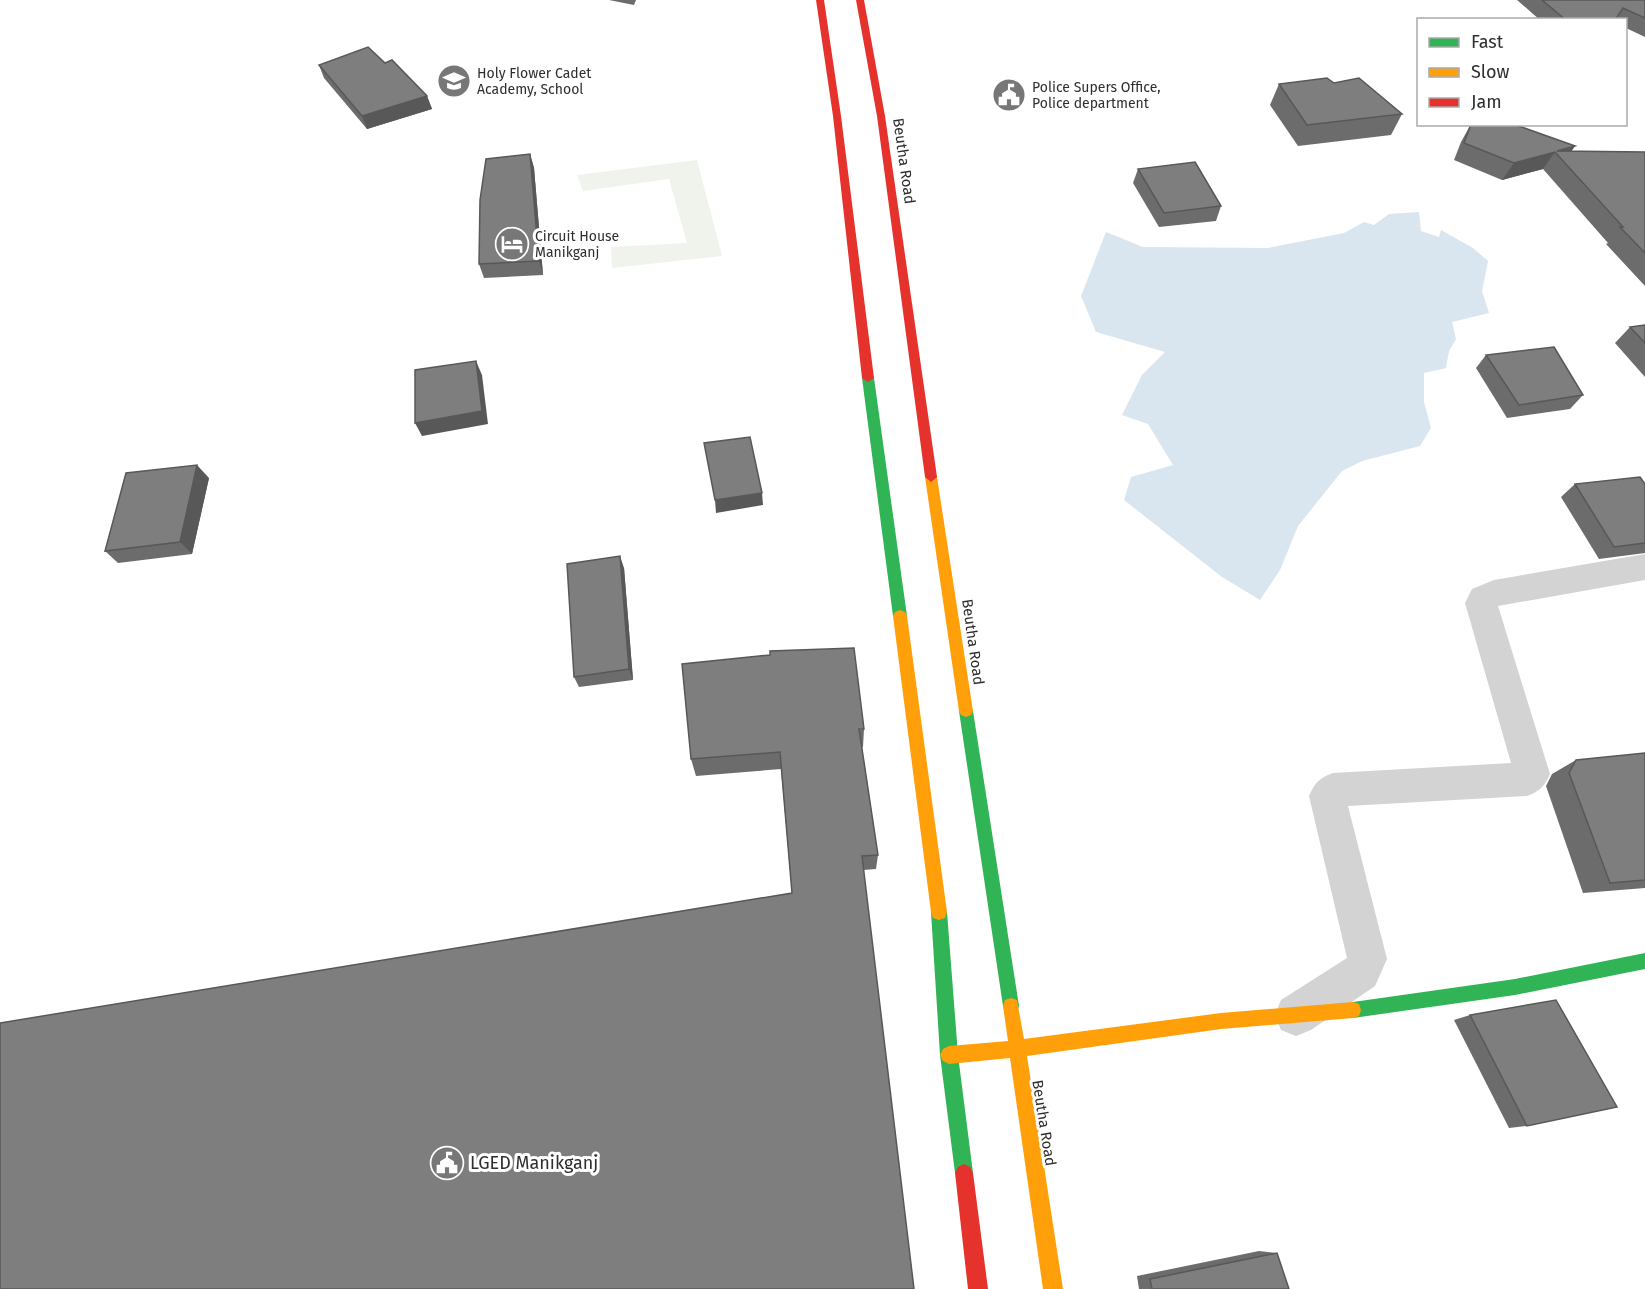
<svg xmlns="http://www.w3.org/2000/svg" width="1645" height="1289" viewBox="0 0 1645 1289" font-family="'Fira Sans',sans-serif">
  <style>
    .green { fill: #f0f3ec }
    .water { fill: #d9e6f0 }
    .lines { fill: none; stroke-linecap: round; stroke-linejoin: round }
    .street { fill: #d3d3d3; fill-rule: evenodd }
    .fast { fill: #30b455; fill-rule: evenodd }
    .slow { fill: #ff9f0a; fill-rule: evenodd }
    .jam { fill: #e5322d; fill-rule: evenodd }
    .wall { fill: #6c6c6c }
    .shaded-wall { fill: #585858 }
    .building { fill: #7e7e7e; stroke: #585858; stroke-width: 1.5 }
    .labels { text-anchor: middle; stroke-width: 6; stroke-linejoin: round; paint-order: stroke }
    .far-poi-label { font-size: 14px; fill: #2e2e2e; stroke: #fff; text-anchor: start }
    .street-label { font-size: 15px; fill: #2e2e2e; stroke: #fff }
    .near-poi-label { font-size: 18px; fill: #2e2e2e; stroke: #fff; text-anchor: start }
  </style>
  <rect width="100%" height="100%" fill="#fff"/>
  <path class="green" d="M697,160L722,256L612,268L611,247L687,243L669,179L583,191L577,175Z"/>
  <path class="water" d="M1419,212L1421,231L1439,237L1441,230L1473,248L1488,261L1482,291L1489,313L1452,322L1456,339L1449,351L1446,368L1424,373V402L1431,428L1420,446L1362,461L1342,471L1298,526L1280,570L1260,600L1222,577L1124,500L1131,477L1173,465L1148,424L1122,415L1142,375L1165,352L1096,332L1081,296L1106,232L1143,247L1268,248L1344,233L1364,222L1374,225L1389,214Z"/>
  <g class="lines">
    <path class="street" d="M1645,554V580L1498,606L1550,774C1544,787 1540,791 1527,796L1348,806L1387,959L1375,986L1311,1030L1296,1036L1281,1030L1275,1015L1281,1000L1347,958L1309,796C1315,783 1319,778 1333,773L1511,763L1465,603L1472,589L1494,580Z"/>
    <g class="fast">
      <path d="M868,374L874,378L907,616L905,620H895L893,616L862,378Z"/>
      <path d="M966,705L971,707L973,711L1019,1006L1017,1012L1011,1014L1005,1012L1003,1006L959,711L961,707Z"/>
      <path d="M939,904L945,906L947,912L958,1055L973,1173L970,1179L964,1182L958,1179L955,1173L940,1055L931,912L933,906Z"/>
      <path d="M1645,953V969L1515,995L1353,1018L1347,1016L1345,1010L1347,1004L1353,1002L1515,979Z"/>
    </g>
    <g class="slow">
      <path d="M931,472L937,477L973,711L971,715L966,717L961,715L959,711L925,477Z"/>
      <path d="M900,610L905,612L907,616L947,912L945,918L939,920L933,918L931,912L893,616L895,612Z"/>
      <path d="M1011,998L1017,1000L1024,1039L1221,1013L1353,1002L1359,1004L1361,1010L1359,1016L1353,1018L1221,1029L1027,1056L1063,1289H1043L1010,1058L949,1064L943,1061L940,1055L943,1049L949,1046L1008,1041L1003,1006L1005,1000Z"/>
    </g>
    <g class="jam">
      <path d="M816,0H824L841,116L874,378L868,382L862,378L833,116Z"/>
      <path d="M856,0H864L885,116L937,477L931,482L925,477L877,116Z"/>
      <path d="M964,1164L970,1167L973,1173L988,1289H968L955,1173L958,1167Z"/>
    </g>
  </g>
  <g class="wall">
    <path d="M609,0H636L634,5Z"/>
    <path d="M1517,0H1645V37L1626,28V20H1540Z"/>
    <path d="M385,63L427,96L432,109L367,129L324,78L319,65Z"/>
    <path d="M1334,83L1402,114L1391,135L1298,146L1270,105L1279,84Z"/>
    <path d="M1471,124L1575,146L1571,151L1645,152V286L1606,244L1608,243L1543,169L1502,180L1454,160L1461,142Z"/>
    <path d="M530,154L534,168L543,275L484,278L479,264Z"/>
    <path d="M1138,169L1221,206L1216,221L1159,227L1133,183Z"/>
    <path d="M1645,325V377L1615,343L1630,327Z"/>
    <path d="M1486,355L1583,395L1570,409L1507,418L1476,368Z"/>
    <path d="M209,478L192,554L118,563L105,551Z"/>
    <path d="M1575,484H1645V553L1599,559L1561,497Z"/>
    <path d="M624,568L633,680L579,687L574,677Z"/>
    <path d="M864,729L863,747H862L878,855L876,869L863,870L792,893L781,769L696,776L691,759Z"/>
    <path d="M1645,753V888L1583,893L1546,786L1552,774L1576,760Z"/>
    <path d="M1470,1015L1527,1126L1509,1128L1454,1020Z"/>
    <path d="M1259,1251L1277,1253L1289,1289H1139L1137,1276Z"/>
  </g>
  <g class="shaded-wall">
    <path d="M427,96L432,109L367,129L362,116Z"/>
    <path d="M1575,146L1564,162L1557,151Z"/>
    <path d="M1555,152L1543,169L1502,180L1514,163Z"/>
    <path d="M530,154L534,168L543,275L539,261Z"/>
    <path d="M476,361L482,375L488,424L422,436L415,423Z"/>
    <path d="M197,465L209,478L192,554L180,542Z"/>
    <path d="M762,493L763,505L716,513L715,500Z"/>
    <path d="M620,556L624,568L633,680L629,669Z"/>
  </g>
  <g class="building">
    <path d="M1542,0H1645V18L1623,8L1615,20H1566Z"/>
    <path d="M368,47L385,63L392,60L427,96L362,116L319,65Z"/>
    <path d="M1327,78L1334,83L1359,78L1402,114L1307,125L1279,84Z"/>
    <path d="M1471,124H1513L1575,146L1557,151L1645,152V253L1620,227H1623L1555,152L1514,163L1464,143Z"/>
    <path d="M530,154L539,261L479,264L480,200L486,159Z"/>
    <path d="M1195,162L1221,206L1164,213L1138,169Z"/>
    <path d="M1645,325V343L1630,327Z"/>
    <path d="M1554,347L1583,395L1519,405L1486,355Z"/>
    <path d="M476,361L482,411L415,423V370Z"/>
    <path d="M750,437L762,493L715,500L704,443Z"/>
    <path d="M197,465L180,542L105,551L126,473Z"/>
    <path d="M1640,477L1645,484V543L1614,547L1575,484Z"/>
    <path d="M620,556L629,669L574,677L567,564Z"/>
    <path d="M854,648L864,729H859L878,855L862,856L914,1289H0V1023L792,893L780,752L691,759L682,664L770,655V651Z"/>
    <path d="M1645,753V880L1610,883L1569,773L1576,760Z"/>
    <path d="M1556,1000L1617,1107L1527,1126L1470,1015Z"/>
    <path d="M1277,1253L1289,1289H1152L1150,1279Z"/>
  </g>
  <defs>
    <symbol id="school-disc" viewBox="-11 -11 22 22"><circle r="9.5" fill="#777" stroke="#fff"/><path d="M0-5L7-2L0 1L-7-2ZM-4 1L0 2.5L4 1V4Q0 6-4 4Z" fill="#fff"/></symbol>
    <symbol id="civic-disc" viewBox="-11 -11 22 22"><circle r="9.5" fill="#777" stroke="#fff"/><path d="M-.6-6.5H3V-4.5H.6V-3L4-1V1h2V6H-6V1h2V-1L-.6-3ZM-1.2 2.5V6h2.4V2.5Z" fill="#fff"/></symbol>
    <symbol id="hotel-disc" viewBox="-11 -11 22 22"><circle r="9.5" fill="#777" stroke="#fff"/><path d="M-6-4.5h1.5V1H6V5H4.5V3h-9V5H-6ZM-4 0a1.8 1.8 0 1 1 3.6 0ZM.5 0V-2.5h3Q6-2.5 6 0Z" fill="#fff"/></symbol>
  </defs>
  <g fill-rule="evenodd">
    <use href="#school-disc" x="435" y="62" width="38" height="38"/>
    <use href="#civic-disc" x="990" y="76" width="38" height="38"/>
    <use href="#hotel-disc" x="493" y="225" width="38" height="38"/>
    <use href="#civic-disc" x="428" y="1144" width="38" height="38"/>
  </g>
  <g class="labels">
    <g class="far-poi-label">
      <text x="477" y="78">Holy Flower Cadet<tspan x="477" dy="16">Academy, School</tspan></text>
      <text x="1032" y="92">Police Supers Office,<tspan x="1032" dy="16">Police department</tspan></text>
      <text x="535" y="241">Circuit House<tspan x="535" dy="16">Manikganj</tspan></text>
    </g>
    <g class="street-label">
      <text transform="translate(904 161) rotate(82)" y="5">Beutha Road</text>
      <text transform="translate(973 642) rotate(82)" y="5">Beutha Road</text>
      <text transform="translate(1044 1123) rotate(81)" y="5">Beutha Road</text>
    </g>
    <g class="near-poi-label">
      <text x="470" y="1169">LGED Manikganj</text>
    </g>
  </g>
  <rect x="1417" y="18" width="210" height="108" fill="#ffffff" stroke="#ababab" stroke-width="1.5"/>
  <rect x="1429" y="38" width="30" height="9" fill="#30b455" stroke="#ababab" stroke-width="1.5"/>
  <text x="1471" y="48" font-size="18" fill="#2e2e2e">Fast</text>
  <rect x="1429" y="68" width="30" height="9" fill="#ff9f0a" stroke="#ababab" stroke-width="1.5"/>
  <text x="1471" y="78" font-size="18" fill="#2e2e2e">Slow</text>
  <rect x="1429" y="98" width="30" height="9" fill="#e5322d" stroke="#ababab" stroke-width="1.5"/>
  <text x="1471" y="108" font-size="18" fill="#2e2e2e">Jam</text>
</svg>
